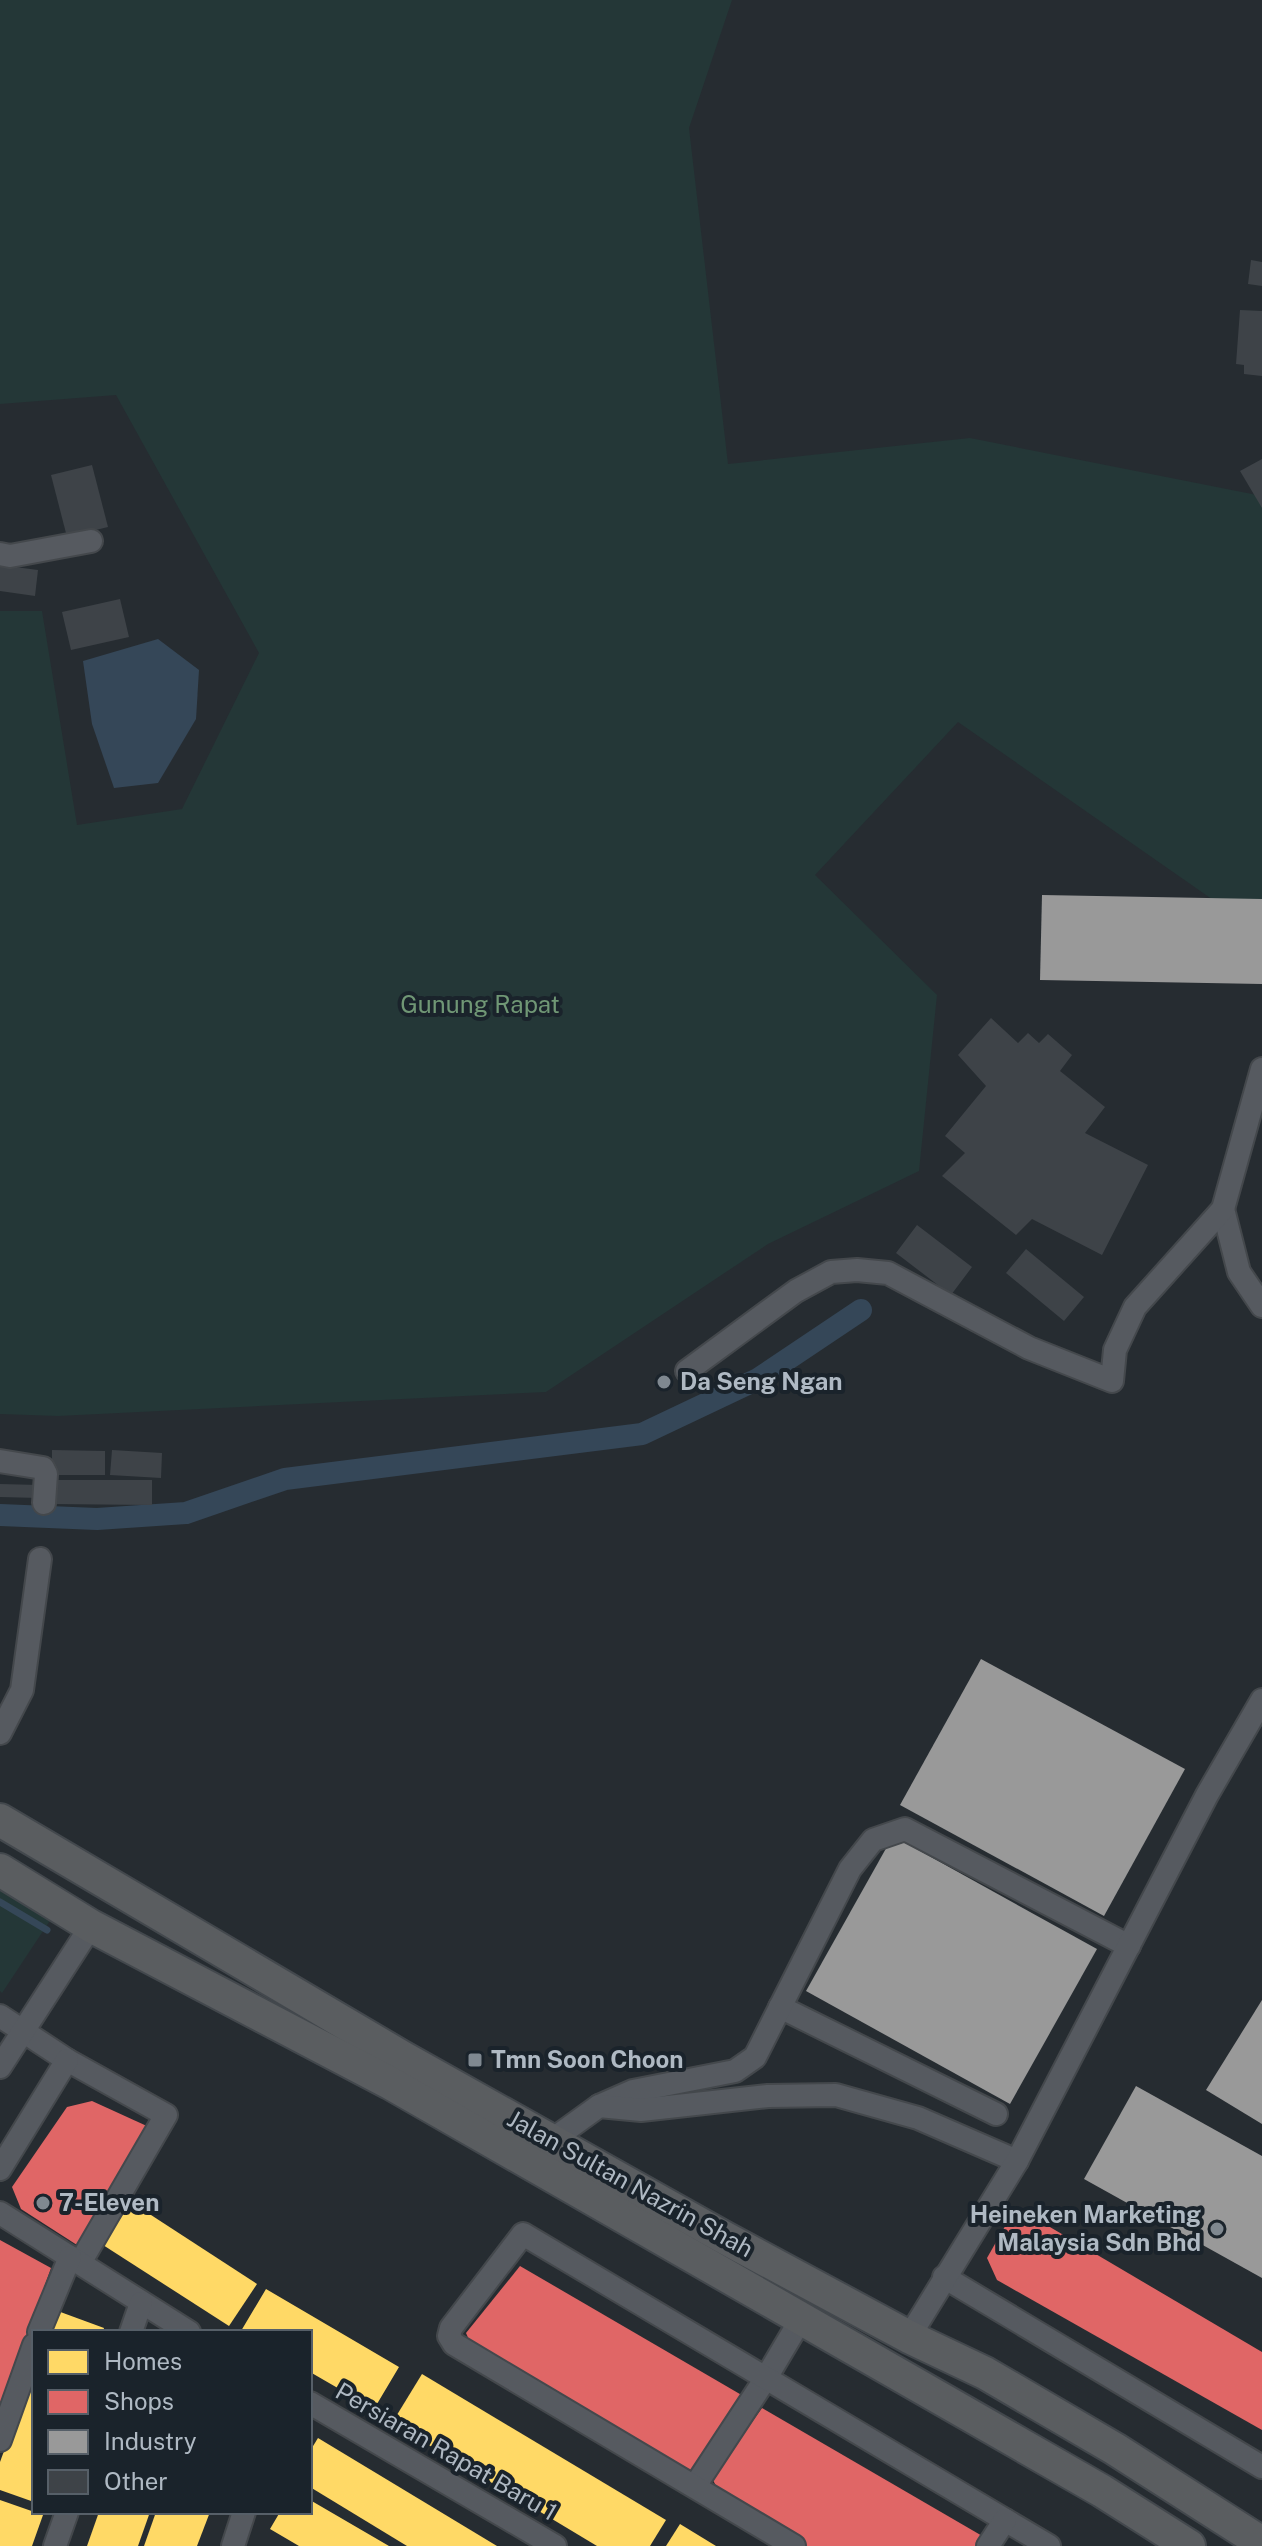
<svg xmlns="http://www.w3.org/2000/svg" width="1262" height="2546" viewBox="0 0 1262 2546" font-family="'Public Sans',sans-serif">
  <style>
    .green { fill: #243737 }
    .water { fill: #354758 }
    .homes { fill: #ffd966 }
    .shops { fill: #e06666 }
    .industry { fill: #999 }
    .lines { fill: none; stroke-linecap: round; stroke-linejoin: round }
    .stream { stroke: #354758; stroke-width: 7 }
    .canal { stroke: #354758; stroke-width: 22 }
    .building { fill: #3e4348 }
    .minor-casing { stroke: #44484c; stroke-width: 26 }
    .highway-casing { stroke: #43484d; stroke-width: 36 }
    .minor { stroke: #565a60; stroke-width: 22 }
    .highway { stroke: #5a5d60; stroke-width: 32 }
    .poi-dot { fill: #7f8890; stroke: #1a232b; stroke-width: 3 }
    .labels { text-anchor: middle; stroke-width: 8; stroke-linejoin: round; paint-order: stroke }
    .park-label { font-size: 24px; fill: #709775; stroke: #1a232b }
    .poi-label { font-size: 24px; font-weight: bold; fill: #afb9c3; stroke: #1a232b; text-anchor: start }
    .street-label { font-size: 24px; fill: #afb9c3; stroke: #1a232b }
  </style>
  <rect width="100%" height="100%" fill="#262c31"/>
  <g class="green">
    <path d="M0,0H732L689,128L728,464L970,438L1262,496V917L1249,925L958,722L815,875L937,995L919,1171L768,1244L546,1392L58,1416L0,1414V611H42L77,825L182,809L259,653L116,395L0,404Z"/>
    <path d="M0,1884L51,1919L2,1993L0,1991Z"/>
  </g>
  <path class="water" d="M158,639L199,670L196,719L158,783L114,788L92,724L83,661Z"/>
  <g class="homes">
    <path d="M131,2202L257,2284L229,2326L103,2245Z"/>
    <path d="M266,2289L399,2367L374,2409L310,2372V2332L241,2331Z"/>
    <path d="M55,2310L104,2328L103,2332H47Z"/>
    <path d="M34,2369V2502L0,2490V2462Z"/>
    <path d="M422,2374L666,2520L650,2546H597L392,2423Z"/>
    <path d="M318,2438L497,2546H407L310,2487V2451Z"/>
    <path d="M0,2500L43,2515L32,2546H0Z"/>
    <path d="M310,2500L389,2546H299L270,2529L280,2512H310Z"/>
    <path d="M99,2512H150L138,2546H87Z"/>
    <path d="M156,2512H210L197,2546H144Z"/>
    <path d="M680,2524L716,2546H666Z"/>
  </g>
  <g class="shops">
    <path d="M92,2101L149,2127L77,2245L21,2209L12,2187L67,2107Z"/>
    <path d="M1016,2207L1262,2352V2430L997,2280L987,2258Z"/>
    <path d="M0,2240L51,2268L0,2412Z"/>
    <path d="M520,2266L745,2397L692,2478L472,2347L466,2333Z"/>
    <path d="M762,2408L984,2537L979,2546H807L719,2492L712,2478Z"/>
  </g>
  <g class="industry">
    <path d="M1042,895L1262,899V984L1040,980Z"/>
    <path d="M981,1659L1185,1769L1104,1916L900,1805Z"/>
    <path d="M893,1836L1097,1949L1010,2104L806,1991Z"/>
    <path d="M1262,2000V2124L1206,2090Z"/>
    <path d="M1136,2086L1262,2156V2278L1084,2179Z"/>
  </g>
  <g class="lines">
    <path class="stream" d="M0,1902L47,1930"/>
    <path class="canal" d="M0,1515L97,1519L186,1513L285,1479L642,1434L758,1379L861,1310"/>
  </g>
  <g class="building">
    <path d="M1251,260L1262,262V286L1248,284Z"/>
    <path d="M1240,310L1262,311V376L1244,374V365L1236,364Z"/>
    <path d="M1262,459V508L1240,471Z"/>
    <path d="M92,465L108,527L67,537L51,475Z"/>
    <path d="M0,565L38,570L35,596L0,591Z"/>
    <path d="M120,599L129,637L71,650L62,612Z"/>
    <path d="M991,1018L1018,1043L1028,1033L1039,1043L1048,1034L1072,1055L1060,1071L1105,1107L1085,1133L1148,1165L1102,1255L1032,1219L1016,1235L942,1176L965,1153L945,1136L986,1086L958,1055Z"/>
    <path d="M917,1225L972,1267L951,1295L896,1253Z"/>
    <path d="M1026,1249L1084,1297L1064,1321L1006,1273Z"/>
    <path d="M52,1450L105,1451V1475H52Z"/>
    <path d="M112,1450L162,1453L161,1478L110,1475Z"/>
    <path d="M51,1480H152V1505L50,1504Z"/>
    <path d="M0,1484L39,1485V1498L0,1497Z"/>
  </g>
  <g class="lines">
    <defs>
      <g id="minor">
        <path d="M0,554L10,556L91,541"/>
        <path d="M1223,1209L1239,1272L1262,1306"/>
        <path d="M687,1371L796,1291L831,1272L857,1270L888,1273L1029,1348L1112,1381L1115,1350L1135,1307L1223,1209L1262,1069"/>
        <path d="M0,1461L43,1468L46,1474L44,1503"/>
        <path d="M0,1733L22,1690L40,1559"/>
        <path d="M780,2007L996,2114"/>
        <path d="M0,2016L67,2060L166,2115L80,2263"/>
        <path d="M0,2067L91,1926"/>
        <path d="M599,2106L633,2091L735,2071L755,2057L850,1869L873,1840L905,1829L1129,1946"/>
        <path d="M552,2140L599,2106L641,2110L768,2096L836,2095L918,2118L1017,2161"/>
        <path d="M0,2169L67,2060"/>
        <path d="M0,2213L189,2332"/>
        <path d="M944,2277L1262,2467"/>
        <path d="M39,2332L70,2257"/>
        <path d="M131,2332L141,2303"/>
        <path d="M909,2337L1017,2161L1207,1795L1262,1700"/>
        <path d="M310,2403L555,2546"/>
        <path d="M0,2440L34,2345"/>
        <path d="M695,2486L766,2378L801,2319"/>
        <path d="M55,2546L67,2512"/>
        <path d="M233,2546L244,2512"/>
        <path d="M794,2546L454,2344L449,2336L451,2328L523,2234L1049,2546"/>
        <path d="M988,2546L1005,2520"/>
      </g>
      <g id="highway">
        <path d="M0,1820L402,2057L725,2238L909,2337L985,2373L1115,2449L1262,2543"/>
        <path d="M0,1870L91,1926L390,2083L1102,2491L1189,2546"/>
      </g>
    </defs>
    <use href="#minor" class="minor-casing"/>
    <use href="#highway" class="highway-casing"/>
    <use href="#minor" class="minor"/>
    <use href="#highway" class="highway"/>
  </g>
  <g class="poi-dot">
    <circle cx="664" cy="1382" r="8"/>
    <rect x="467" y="2052" width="16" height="16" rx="4"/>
    <circle cx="43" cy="2203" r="8"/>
    <circle cx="1217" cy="2229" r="8"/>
  </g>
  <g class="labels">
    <g class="park-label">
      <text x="480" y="1013">Gunung Rapat</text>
    </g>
    <g class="poi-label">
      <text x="680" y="1390">Da Seng Ngan</text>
      <text x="491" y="2068">Tmn Soon Choon</text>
      <text x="59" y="2211">7-Eleven</text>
      <text x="1201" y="2223" text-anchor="end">Heineken Marketing<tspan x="1201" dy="28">Malaysia Sdn Bhd</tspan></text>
    </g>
    <g class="street-label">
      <text transform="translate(630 2184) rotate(29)" y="8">Jalan Sultan Nazrin Shah</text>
      <text transform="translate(446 2452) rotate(30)" y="8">Persiaran Rapat Baru 1</text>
    </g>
  </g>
  <rect x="32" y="2330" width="280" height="184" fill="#1a232b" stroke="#565f68" stroke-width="2"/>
  <rect x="48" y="2350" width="40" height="24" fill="#ffd966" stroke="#565f68" stroke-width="2"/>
  <text x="104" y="2370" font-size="24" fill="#afb9c3">Homes</text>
  <rect x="48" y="2390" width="40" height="24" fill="#e06666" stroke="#565f68" stroke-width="2"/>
  <text x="104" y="2410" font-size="24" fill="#afb9c3">Shops</text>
  <rect x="48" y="2430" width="40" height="24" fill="#999999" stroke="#565f68" stroke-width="2"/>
  <text x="104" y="2450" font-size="24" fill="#afb9c3">Industry</text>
  <rect x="48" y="2470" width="40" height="24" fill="#3e4348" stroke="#565f68" stroke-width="2"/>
  <text x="104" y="2490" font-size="24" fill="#afb9c3">Other</text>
</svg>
